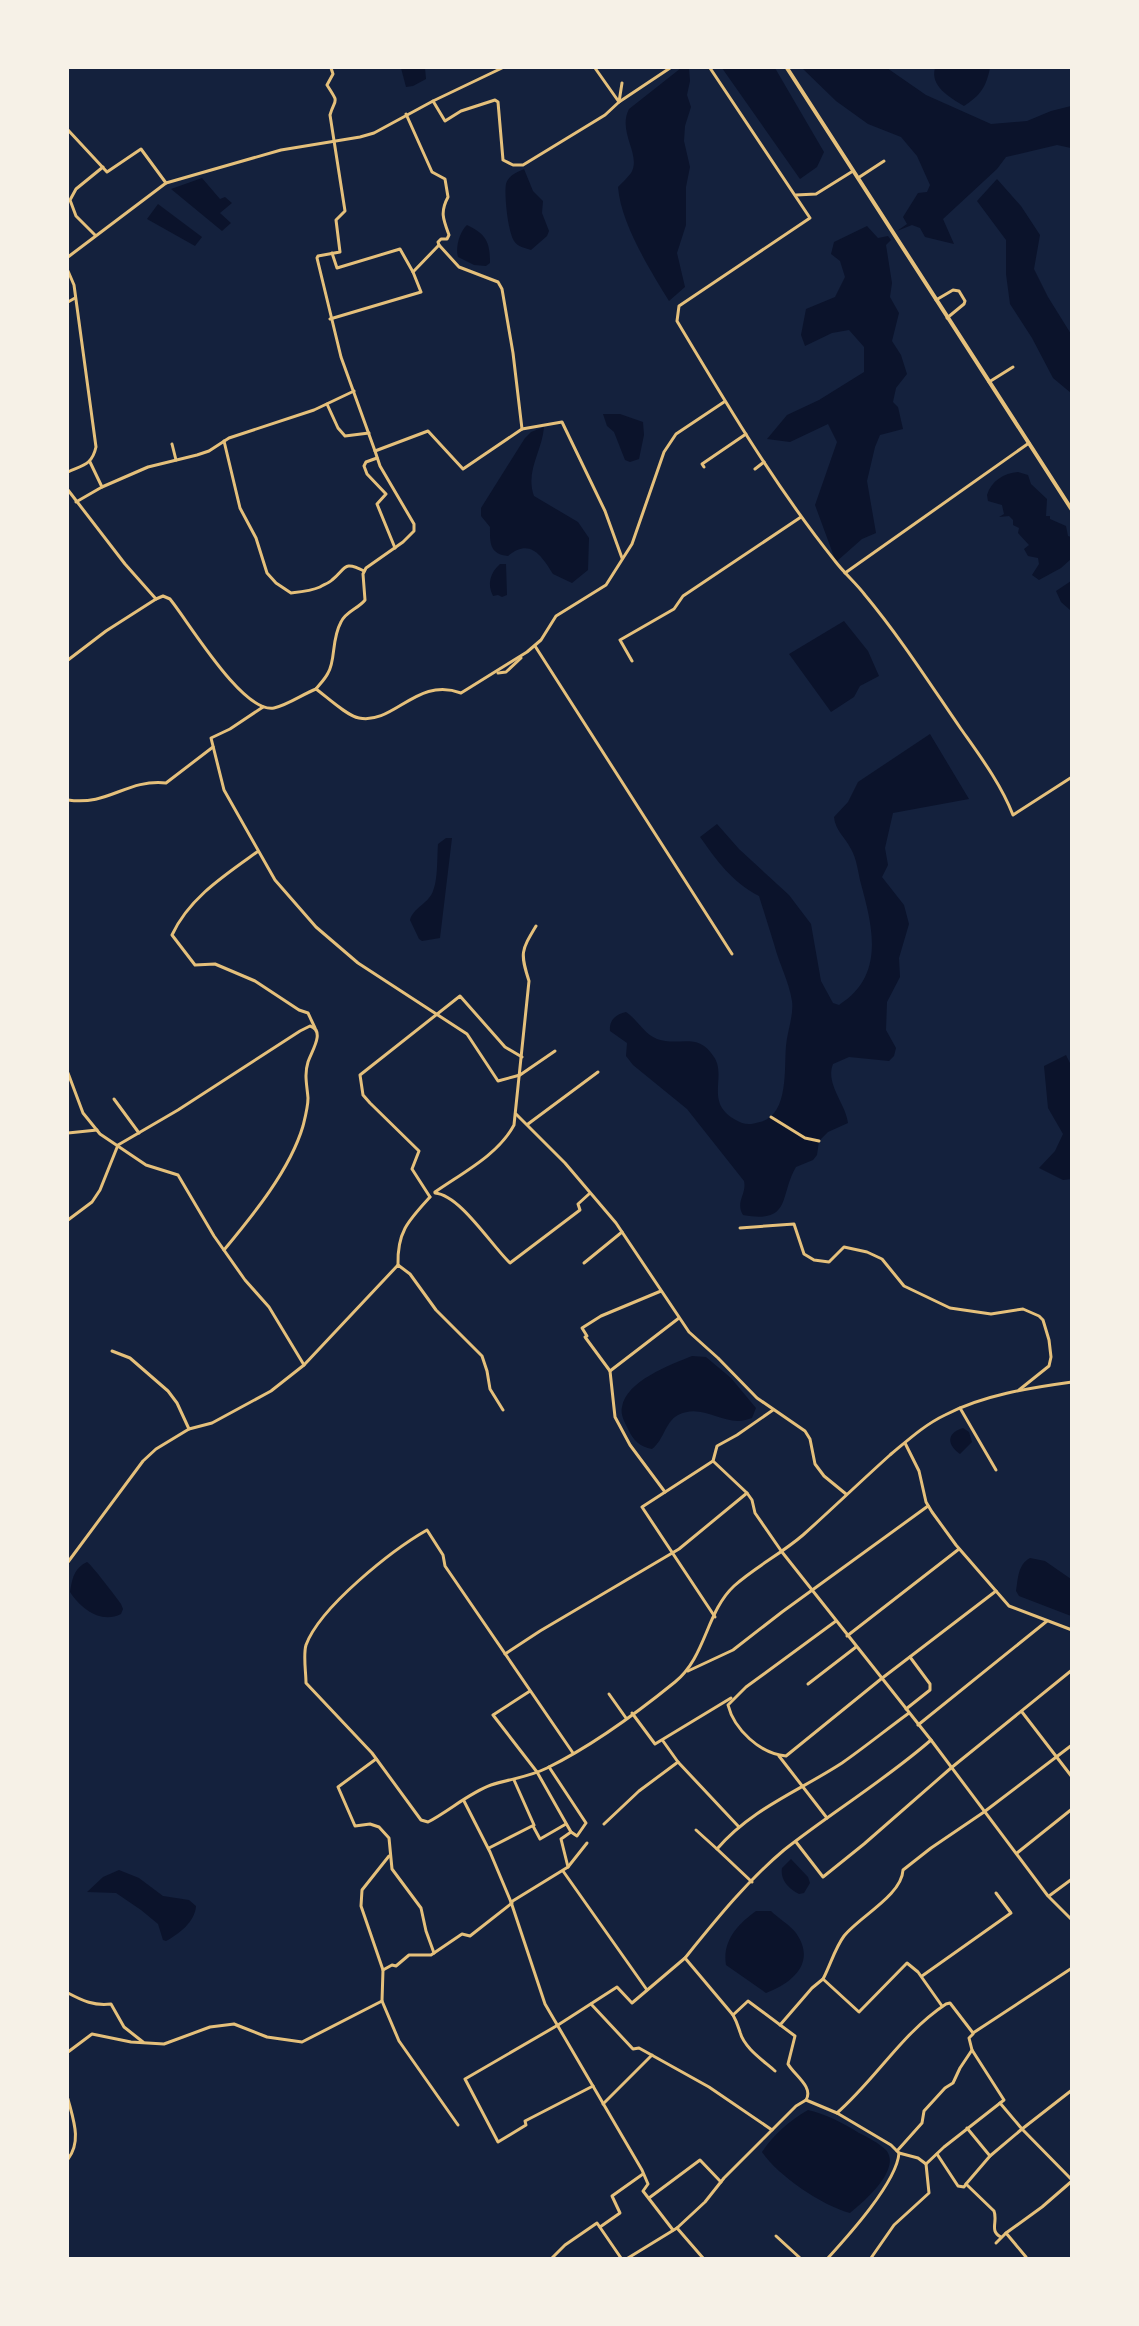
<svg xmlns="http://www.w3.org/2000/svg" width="1139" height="2326" viewBox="0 0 1139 2326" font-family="Inter,sans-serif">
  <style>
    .water { fill: #0b132b }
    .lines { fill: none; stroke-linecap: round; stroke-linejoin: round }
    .minor { stroke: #e5c07b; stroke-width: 3 }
    .tertiary { stroke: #e5c07b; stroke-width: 4 }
  </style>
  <rect width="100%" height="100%" fill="#14213d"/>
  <g class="water">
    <path d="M401,68H425L426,79L413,86L406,87Z"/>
    <path d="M681,68H689L690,81L687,95L691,107L685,126L684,141L690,167L686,187V225L677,253L685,287L669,301C650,270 621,224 618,187C622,183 627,178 631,173C642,155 617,132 629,109Z"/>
    <path d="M722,68H775L824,152L817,167L800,179Z"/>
    <path d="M802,68H887L926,95L991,124L1027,121L1051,111L1071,106V148L1057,145L1006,157L997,169L943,219L954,244L925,237L920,228L912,225L897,231L907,224L903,217L918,193L927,192L930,185L917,156L901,137L868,124L836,101Z"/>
    <path d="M935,68H990C986,87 981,95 964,106C949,97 930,86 935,68Z"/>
    <path d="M524,169L533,191L543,201L542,213L549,231L547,236L531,250C525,248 518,247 514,241C508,232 504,195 506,184C508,176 517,172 524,169Z"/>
    <path d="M202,178L220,199L225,197L232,203L220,213L231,223L222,231L171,189Z"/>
    <path d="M997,179L1021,206L1040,235L1034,269L1048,297L1071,334V393L1053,378L1032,338L1010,304L1006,274V240L977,201Z"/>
    <path d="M158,204L202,237L195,246L147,219Z"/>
    <path d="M467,225C486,234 490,242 490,263L486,266L474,265L458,257C455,247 460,231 467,225Z"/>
    <path d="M867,226L878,238L888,236L891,240L886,245L892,283L890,297L899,313L892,341L901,355L907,374L896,388L893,402L898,407L903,429L880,435L875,447L867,481L876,533L862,539L836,562L815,505L837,442L828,424L790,442L767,439L787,415L819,400L864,372V347L849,330L832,333L805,346L801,335L806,309L835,297L845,277L840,261L831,254L834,242Z"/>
    <path d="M603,414H620L643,422L644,435L639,459L630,462L625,460L614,432L607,426Z"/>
    <path d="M544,427C542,452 525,471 534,496L578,522L589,538L588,570L572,583L553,574C541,555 530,538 508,556C489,554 490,542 490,527L481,516V508L525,438L531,432Z"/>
    <path d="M1018,472L1028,475L1031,484L1047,499L1046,516H1050V519L1066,526L1068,536L1071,537V559L1061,568L1039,580L1032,575L1039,564L1038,558L1028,556L1024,549L1029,545L1018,533L1019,528L1013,525V520L1009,516L999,517L1004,514L1002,505L988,501L987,495C991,481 1004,473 1018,472Z"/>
    <path d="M500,564H506L507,595L502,597L498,595L493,596C487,584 490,573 500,564Z"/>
    <path d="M1071,581V619L1070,618V610L1061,602L1056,591Z"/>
    <path d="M844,621L868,651L879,676L860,686L854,697L831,712L789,654Z"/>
    <path d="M930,734L969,799L893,813L885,848L888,865L882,877L904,905L909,924L899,958L900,977L887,1002L886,1030L896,1048L894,1056L889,1061L849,1057L833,1064C825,1084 846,1104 848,1123L828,1132L819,1141L817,1155L813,1160L796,1167C779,1196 792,1224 743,1215C735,1202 747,1194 744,1181L687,1109L633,1065L626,1056L627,1043L610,1031C609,1020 616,1014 626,1012C637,1019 644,1034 657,1039C679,1047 698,1031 714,1057C728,1078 701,1106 742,1123C748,1125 753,1124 760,1122C789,1115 784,1069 786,1046C787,1032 794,1015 792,1001C789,981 779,964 774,944C769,928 764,912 759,896C731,881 718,862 700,837L717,824L739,849L789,895L811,924L821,981L833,1003L839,1005C885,976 873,928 861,884C858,873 857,859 851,849C845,837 835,830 834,817L848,802L858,782Z"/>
    <path d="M446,838H452L440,938L422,941L419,939L410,920C413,908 429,903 433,891C438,880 437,857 438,844Z"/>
    <path d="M1066,1055L1072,1067V1179L1063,1180L1039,1168L1055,1151L1063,1134L1048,1108L1044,1066Z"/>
    <path d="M692,1356L706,1357L731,1378L756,1408L752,1418C748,1419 743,1421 738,1421C717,1420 699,1404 678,1415C665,1422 664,1440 652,1449C640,1447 633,1440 628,1429C625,1423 620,1414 622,1407C626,1381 670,1365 692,1356Z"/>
    <path d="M963,1428L969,1432L972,1442L960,1454C947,1445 946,1433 963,1428Z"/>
    <path d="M1030,1558L1045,1561L1071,1579V1616L1019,1596L1016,1591C1018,1579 1018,1564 1030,1558Z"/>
    <path d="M87,1562C91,1564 116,1597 121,1604L123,1609L121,1614C101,1624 81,1609 70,1592C72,1579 74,1568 87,1562Z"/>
    <path d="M791,1859L808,1877L810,1883L804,1893L799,1894C789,1889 780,1880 782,1868Z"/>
    <path d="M119,1870L139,1878L163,1896L189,1900L196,1906C195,1922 179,1934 166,1941L163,1940L158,1924L141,1910L116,1893L87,1892L103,1877Z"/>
    <path d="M756,1911H771C778,1918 790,1925 796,1933C817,1963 792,1983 766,1993L726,1965C722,1941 738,1924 756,1911Z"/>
    <path d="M808,2110C826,2114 843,2123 859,2133C867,2137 879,2143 886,2150C902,2169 864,2202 850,2213C823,2206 778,2176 762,2152C773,2135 790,2120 808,2110Z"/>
  </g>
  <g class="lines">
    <g class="minor">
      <path d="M595,68L619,102L670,68"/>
      <path d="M710,68L810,218L679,306L677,321C726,403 775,486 835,561C844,573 856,583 865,595C900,637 930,684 961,729C980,756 1001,784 1013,815L1072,777"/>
      <path d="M433,101L502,68"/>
      <path d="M68,130L107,172L141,149L166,183"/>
      <path d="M858,178L884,161"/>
      <path d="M796,195L816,194L853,171"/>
      <path d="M95,235L76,216L70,200L76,189L103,167"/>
      <path d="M68,257L166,183L281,150L360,137L374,133L433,101L445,121L461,111L495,100L498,102L503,160L513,165H523L605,115L619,102L622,83"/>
      <path d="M68,271L74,285L96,447C92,465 83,465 68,472"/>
      <path d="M413,272L439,245"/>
      <path d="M936,300L953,290L959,291L965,301L964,304L947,318"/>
      <path d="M68,302L75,298"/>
      <path d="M330,319L421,292L413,272L400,249L337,268L332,253"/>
      <path d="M989,382L1013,367"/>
      <path d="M327,404L338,428L345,436L369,433"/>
      <path d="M522,429L562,422L605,511L622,558"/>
      <path d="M224,441L240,508L256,538L267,573L276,583L291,593C300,592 311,591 320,587C323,585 329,583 332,580C346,569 343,560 364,571"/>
      <path d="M172,444L176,460"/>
      <path d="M375,451L428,431L463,469L522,429L513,353L502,289L498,282L459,267L439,245L438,242L441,239H447L449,235C443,219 440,212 448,197L445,179L432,172L406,114"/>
      <path d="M377,458L366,462L364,466L367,474L386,494L377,504L395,548"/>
      <path d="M90,462L102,487"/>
      <path d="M704,467L702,464L746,434"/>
      <path d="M755,469L764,462"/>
      <path d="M68,490L125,564L156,599L163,596L170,599C188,621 243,714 274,708C288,705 303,694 316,689"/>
      <path d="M76,502L102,487L148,467L197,455L209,451L229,438L314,410L354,391"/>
      <path d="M845,573L1029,443"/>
      <path d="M535,646L732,954"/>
      <path d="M68,660L106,631L156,599"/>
      <path d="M632,661L620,640L674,609L683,596L801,517"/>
      <path d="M498,673L506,672L521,658"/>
      <path d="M316,689C320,684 325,679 328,673C336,660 331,640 341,622C346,611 358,609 365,600L363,574L366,568L403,542L414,531V524L380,466L375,451L341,357L317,258L318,256L340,252L336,220L345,211L330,115C335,97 340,105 327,85L333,74L331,68"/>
      <path d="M316,689C327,697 347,716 359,718C394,725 417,676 461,693L527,652L541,640L556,616L606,585L632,544L664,452L676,434L724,402"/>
      <path d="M263,707L230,729L211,738L224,790L275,880L316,927L358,963L467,1034L498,1081L520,1075L555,1051"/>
      <path d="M68,800C109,806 126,779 166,783L213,747"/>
      <path d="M257,852C225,875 189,898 172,935L195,965L215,964L255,981L299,1010L308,1013L315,1028"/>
      <path d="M68,1073L83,1113L100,1134L146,1165L178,1175L214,1236L245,1280L269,1307L304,1365"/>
      <path d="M114,1099L139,1133"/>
      <path d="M516,1114L565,1163L616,1223L689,1332L718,1358L757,1398L805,1431L810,1439L815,1464L824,1476L846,1494"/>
      <path d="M771,1117L805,1138L819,1141"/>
      <path d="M528,1124L598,1072"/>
      <path d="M68,1133L97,1130"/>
      <path d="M435,1192C462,1173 498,1155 514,1125L529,981C520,953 521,951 536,926"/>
      <path d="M435,1193C460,1195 491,1245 510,1263L580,1210L578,1204L589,1194"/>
      <path d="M430,1197L412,1169L419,1151L370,1103L363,1095L360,1075L460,996L505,1047L522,1057"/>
      <path d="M68,1220L92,1202L100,1190L118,1145L178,1110L300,1031L310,1026C326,1031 311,1052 308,1062C304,1075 307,1085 308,1098C308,1107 305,1118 303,1126C290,1170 253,1215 224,1250"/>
      <path d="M740,1228L794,1224L804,1254L814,1260L829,1262L844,1247L867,1252L882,1259L904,1286L950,1308L991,1314L1023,1309L1039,1316L1043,1320L1049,1340L1051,1357L1049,1366L1019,1390"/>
      <path d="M584,1263L622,1232"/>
      <path d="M398,1265C397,1232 408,1221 430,1197"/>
      <path d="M112,1351L130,1358L168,1391L177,1403L189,1429"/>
      <path d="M610,1371L585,1337L587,1336L582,1328L601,1316L661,1291"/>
      <path d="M960,1408L996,1470"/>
      <path d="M905,1443L919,1471L926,1502L932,1512L956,1545L1009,1606L1072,1630"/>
      <path d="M713,1461L642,1507L715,1617"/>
      <path d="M665,1492L630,1445L615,1417L610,1371L679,1318"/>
      <path d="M747,1493L713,1461L717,1446L737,1435L773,1410"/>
      <path d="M68,1562L143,1461L156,1449L189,1429L212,1423L271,1391L304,1365L398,1265L410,1274L436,1310L482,1356L487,1371L490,1389L503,1410"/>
      <path d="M836,1621L746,1687L728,1705C734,1729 760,1754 786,1756L881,1679L996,1591"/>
      <path d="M847,1636L959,1549"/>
      <path d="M505,1654L540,1631L679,1549L747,1493L752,1500L755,1513L782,1552L931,1740L1048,1896L1072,1920"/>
      <path d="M688,1671L733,1650L782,1612L928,1506"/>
      <path d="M808,1684L856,1647"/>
      <path d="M609,1694L626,1718"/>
      <path d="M906,1709L930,1690V1684L910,1657"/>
      <path d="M1022,1712L1072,1777"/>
      <path d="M632,1713L655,1744L731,1698"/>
      <path d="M918,1725L1047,1621"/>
      <path d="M663,1741L678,1762L739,1827"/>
      <path d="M573,1753L445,1566L443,1555L427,1530C392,1550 320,1607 306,1645C303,1655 306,1672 306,1683L372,1753L421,1820L428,1822C449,1811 469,1793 491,1785C510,1779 529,1777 547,1768C590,1747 638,1712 675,1682C706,1657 706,1612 734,1586C755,1567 781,1554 803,1535C832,1509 861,1481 890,1455C907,1441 924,1425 945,1415C983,1395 1029,1388 1072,1382"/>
      <path d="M779,1756L827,1818"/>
      <path d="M376,1759L338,1787L355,1826L370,1824L379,1827L389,1838L392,1869L421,1908L426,1931L434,1953"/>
      <path d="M549,1767L586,1823L577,1836L571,1832"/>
      <path d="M464,1801L490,1852L511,1902L545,2004L642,2170L648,2184L643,2191L673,2230"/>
      <path d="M604,1824L639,1791L678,1762"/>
      <path d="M533,1826L540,1839L566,1824"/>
      <path d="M696,1830L717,1849"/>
      <path d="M796,1842L823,1877L864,1844L951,1768L1072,1670"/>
      <path d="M489,1848L534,1825L514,1780"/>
      <path d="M1017,1853L1072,1809"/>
      <path d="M568,1867L587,1843"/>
      <path d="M563,1871L647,1990"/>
      <path d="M752,1882L717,1849C751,1809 799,1791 842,1763C865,1747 887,1729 909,1713"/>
      <path d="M1049,1896L1072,1879"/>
      <path d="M511,1902L568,1867L561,1839L571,1832L537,1772L493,1715L530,1691"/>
      <path d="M685,1958C715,1921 747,1881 784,1850C832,1812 884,1781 931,1740"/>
      <path d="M383,1970L361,1906L362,1890L389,1856"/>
      <path d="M922,1976L1011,1913L996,1893"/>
      <path d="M68,1993C83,2001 94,2006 111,2004L124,2027L143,2042"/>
      <path d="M382,2001L399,2041L458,2125"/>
      <path d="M591,2004L633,2049L639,2048L709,2087L772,2130"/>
      <path d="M942,2006L918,1972L907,1963L859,2012L823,1979C830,1966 835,1948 844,1936C859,1917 902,1895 903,1870L931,1848L984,1812L1072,1745"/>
      <path d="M733,2015C737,2022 738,2026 740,2032C744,2048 764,2061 775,2071"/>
      <path d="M780,2025L812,1988L823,1979"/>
      <path d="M68,2052L92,2034L131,2042L164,2044L210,2027L234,2024L267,2037L302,2042L382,2001L383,1970L392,1965L396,1966L409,1955H431L462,1934L470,1936L512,1903"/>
      <path d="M593,2086L525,2121L526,2125L498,2142L465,2079L558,2025L617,1987L632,2003L685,1958L733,2015L748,2001L795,2036L788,2064C794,2075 814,2087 806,2100"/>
      <path d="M1072,2090L1022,2129L1072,2180"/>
      <path d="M68,2099C73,2119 82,2141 68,2159"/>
      <path d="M1000,2103L1022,2129L990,2156L966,2184L994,2211C998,2222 989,2231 1001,2237"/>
      <path d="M603,2104L652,2055"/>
      <path d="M967,2128L990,2156"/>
      <path d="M897,2151L922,2123L924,2111L945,2088L953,2083L960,2068L972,2050"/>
      <path d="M899,2153L918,2158L926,2164"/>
      <path d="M937,2154L958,2186L964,2187L966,2184"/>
      <path d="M649,2198L700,2160L721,2182"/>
      <path d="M600,2227L620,2213L612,2196L643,2174"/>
      <path d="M677,2228L703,2258"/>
      <path d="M776,2236L800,2258"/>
      <path d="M996,2243L1006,2233"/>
      <path d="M1026,2257L1006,2233L1042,2207L1072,2181"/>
      <path d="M552,2258L565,2245L597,2223L621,2258"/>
      <path d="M628,2258L677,2228L705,2202L724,2178L796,2106L806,2100L837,2113C876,2079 902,2033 946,2004L950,2003L973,2033L1072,1968"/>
      <path d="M828,2258C848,2236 897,2182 899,2153L891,2145L837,2113"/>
      <path d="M871,2258L894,2225L929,2193L926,2164L944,2147L1004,2100L972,2050L969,2038L973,2034"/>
    </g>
    <path class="tertiary" d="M787,68L1072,510"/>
  </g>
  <rect width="1139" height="2326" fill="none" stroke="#f6f1e7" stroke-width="138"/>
</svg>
